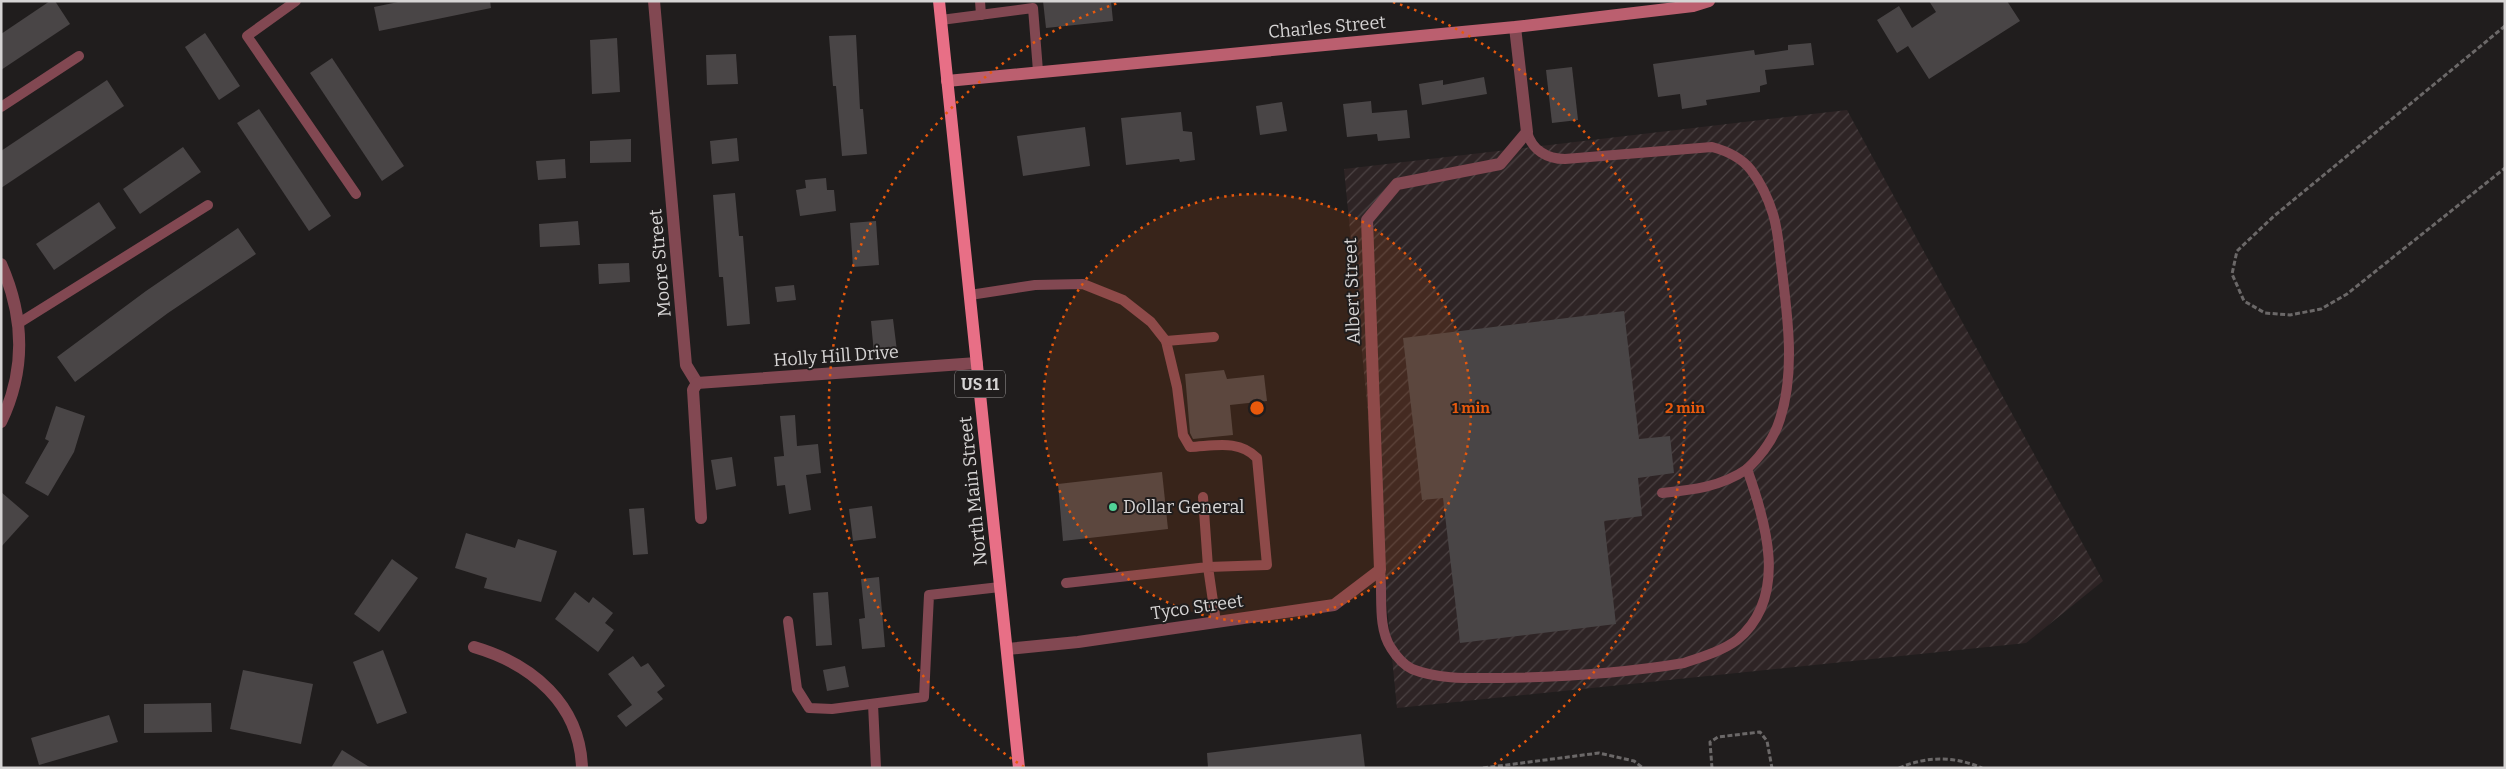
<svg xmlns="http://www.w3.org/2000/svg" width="2506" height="769" viewBox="0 0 2506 769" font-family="Bitter,serif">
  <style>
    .industrial { fill: url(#industrial-furrows) }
    .building { fill: #494546 }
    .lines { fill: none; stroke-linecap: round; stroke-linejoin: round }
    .path { stroke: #6b6868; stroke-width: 3; stroke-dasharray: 5 2.5; stroke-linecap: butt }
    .lane { stroke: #824852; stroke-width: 10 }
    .street { stroke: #824852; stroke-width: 12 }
    .secondary { stroke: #bb5f6f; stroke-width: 12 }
    .primary { stroke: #e86f86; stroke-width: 12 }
    .ring { fill: none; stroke: #e8590c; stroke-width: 2.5; stroke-dasharray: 2.5 5 }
    .poi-dot { fill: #51d397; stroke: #201d1d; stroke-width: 2 }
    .labels { text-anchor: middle; stroke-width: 4; stroke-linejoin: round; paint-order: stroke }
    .shield { fill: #201d1d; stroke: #9f9d9d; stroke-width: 1 }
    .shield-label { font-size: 16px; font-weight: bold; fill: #d6d4d4 }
    .street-label { font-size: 18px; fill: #d6d4d4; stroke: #201d1d }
    .poi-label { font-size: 18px; fill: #d6d4d4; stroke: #201d1d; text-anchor: start }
    .centre { fill: #e8590c; stroke: #201d1d; stroke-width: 2.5 }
    .ring-label { font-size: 15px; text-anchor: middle; font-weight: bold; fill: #e8590c; stroke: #201d1d; stroke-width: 4; stroke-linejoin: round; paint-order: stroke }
  </style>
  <defs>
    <pattern id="industrial-furrows" width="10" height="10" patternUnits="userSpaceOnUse" patternTransform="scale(1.25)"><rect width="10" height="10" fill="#2e2425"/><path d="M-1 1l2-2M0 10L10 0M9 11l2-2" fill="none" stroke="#4c4344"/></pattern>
  </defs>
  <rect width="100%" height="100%" fill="#201d1d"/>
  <path class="industrial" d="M1847,110L2103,581L2026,643L1397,708L1344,169Z"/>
  <g class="building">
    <path d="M50,1H55L70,24L1,70V34Z"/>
    <path d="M403,1H490L491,8L379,31L374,7Z"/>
    <path d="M1043,1H1111L1113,21L1046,28Z"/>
    <path d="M1929,1H2007L2020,21L1929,79L1908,46L1897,53L1877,20L1899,6L1912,28L1936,12Z"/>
    <path d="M205,33L240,86L219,100L185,47Z"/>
    <path d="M856,35L860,109H863L867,154L842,156L836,86H833L829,36Z"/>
    <path d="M617,38L620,92L592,94L590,40Z"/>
    <path d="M1811,43L1814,65L1765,70L1767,84L1760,86V92L1706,100L1707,105L1682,109L1680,94L1658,97L1653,64L1754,50L1755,55L1788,50V45Z"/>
    <path d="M736,54L738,84L707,85L706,55Z"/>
    <path d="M332,58L404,166L382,181L310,73Z"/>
    <path d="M1572,67L1578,120L1552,123L1546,70Z"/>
    <path d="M1484,77L1487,94L1422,105L1419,84L1443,80V85Z"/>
    <path d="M107,80L124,106L1,188V151Z"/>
    <path d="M1371,101L1372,113L1407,110L1410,138L1378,141L1377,134L1347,137L1343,104Z"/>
    <path d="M1282,102L1287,131L1260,135L1256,106Z"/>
    <path d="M259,109L331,216L309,231L237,123Z"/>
    <path d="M1181,112L1183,131L1192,132L1195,160L1180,162L1179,159L1126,165L1121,118Z"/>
    <path d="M1085,127L1090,166L1023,176L1017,136Z"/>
    <path d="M737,138L739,161L712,164L710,141Z"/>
    <path d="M631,139V162L590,163V141Z"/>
    <path d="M183,147L201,172L140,214L123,189Z"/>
    <path d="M565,159L566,178L538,180L536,161Z"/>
    <path d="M826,178L827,190H834L836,211L800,216L796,190L806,188L805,180Z"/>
    <path d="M735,193L739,236H743L750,324L727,326L723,277H719L713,195Z"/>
    <path d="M99,202L116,228L54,270L36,244Z"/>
    <path d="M578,221L580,245L540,247L539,224Z"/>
    <path d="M876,221L879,265L853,267L850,223Z"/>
    <path d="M238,228L256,254L168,313L75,382L57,357L146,291Z"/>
    <path d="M629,263L630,282L599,284L598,264Z"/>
    <path d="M794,285L796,300L777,302L775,287Z"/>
    <path d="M1624,311L1639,439L1670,436L1674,473L1638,478L1642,516L1604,521L1616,624L1460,643L1443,498L1422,500L1403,338Z"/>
    <path d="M893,319L897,351L874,354L871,321Z"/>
    <path d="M1224,370L1227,379L1264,375L1267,401L1230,405L1233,435L1193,439L1190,433L1185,374Z"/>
    <path d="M56,406L85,416L74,452L48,496L25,483L49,441L45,439Z"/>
    <path d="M795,415L797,446L818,444L821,473L806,475L811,510L789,514L785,485L777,486L774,457L784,456L780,416Z"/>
    <path d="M732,457L736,486L716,490L711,460Z"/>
    <path d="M1162,472L1168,529L1063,541L1058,484Z"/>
    <path d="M1,492L29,516L1,547Z"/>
    <path d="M872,506L876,538L853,541L849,509Z"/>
    <path d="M644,508L648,554L633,555L629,509Z"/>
    <path d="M466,533L515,548L518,539L557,551L541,602L484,588L487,578L455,568Z"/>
    <path d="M392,559L418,578L379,632L354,614Z"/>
    <path d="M879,577L885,647L862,649L859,619L865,618L861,579Z"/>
    <path d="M575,592L589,603L593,597L613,613L605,623L614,630L598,652L555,619Z"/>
    <path d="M828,592L832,645L816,646L813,593Z"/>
    <path d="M383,650L407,713L377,724L353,662Z"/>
    <path d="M633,656L641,667L648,663L665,686L657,692L663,699L626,727L617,716L632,705L608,674Z"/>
    <path d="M845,666L849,687L827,691L823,670Z"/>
    <path d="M243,670L313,684L301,744L230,729Z"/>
    <path d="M211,703L212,732L144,733V704Z"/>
    <path d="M109,715L118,742L39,765L31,738Z"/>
    <path d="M1361,734L1365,768H1208L1207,753Z"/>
    <path d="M342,750L371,768H331Z"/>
  </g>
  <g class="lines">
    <g class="path">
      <path d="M2505,26L2274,216L2237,251L2232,274L2244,301L2265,313L2290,315L2321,309L2347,294L2505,168"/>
      <path d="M1483,768L1599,753L1634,761L1643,768"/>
      <path d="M1712,768L1710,742L1718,737L1760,732L1767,741L1772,768"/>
      <path d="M1899,768C1927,756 1954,756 1982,768"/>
    </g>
    <g class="lane">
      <path d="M296,1L247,36L356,194"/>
      <path d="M980,1L981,15"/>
      <path d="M941,20L1033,8L1038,71"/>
      <path d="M1,107L79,56"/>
      <path d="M1527,132C1532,150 1547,159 1565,159L1712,147C1727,151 1741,157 1751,170C1761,183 1768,198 1773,214C1778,230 1779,247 1781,263C1787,312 1796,370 1780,419C1774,439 1762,455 1747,469"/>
      <path d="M970,295L1035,285L1083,284L1123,300L1151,322L1166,341L1177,387L1183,435L1190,447C1214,446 1239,439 1257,458L1267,565L1208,567L1216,622"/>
      <path d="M19,323L208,205"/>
      <path d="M1166,341L1214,337"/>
      <path d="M1380,570C1383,594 1377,627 1391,648C1396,656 1404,665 1412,669C1439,680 1474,678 1503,678C1563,677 1625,673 1684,663C1702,657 1722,651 1737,640C1789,597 1766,522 1747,469C1721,487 1692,490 1662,493"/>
      <path d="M1066,583L1208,567L1203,497"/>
      <path d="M788,621L797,689L809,708L832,709L924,697L929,595L1000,587"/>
      <path d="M873,704L876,768"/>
    </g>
    <g class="street">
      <path d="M654,1L686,365L697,383"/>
      <path d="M1,264C24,316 26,370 1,422"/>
      <path d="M697,383L977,363"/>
      <path d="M697,383L693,390L701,518"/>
      <path d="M474,647C532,664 580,704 582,768"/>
      <path d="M1007,649L1078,642L1334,605L1380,570L1367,220L1397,184L1500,164L1527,132L1515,27"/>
    </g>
    <path class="secondary" d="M947,81L1515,27L1693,6L1709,1"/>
    <path class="primary" d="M939,1L1019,768"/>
  </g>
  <circle cx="1257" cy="408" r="214" fill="#e8590c" fill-opacity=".12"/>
  <g class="ring">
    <circle cx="1257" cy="408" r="214"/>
    <path d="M1024 767A428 428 0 0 1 1121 2M1393 2A428 428 0 0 1 1490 767"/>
  </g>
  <circle class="poi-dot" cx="1113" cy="507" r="5"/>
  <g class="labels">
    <rect class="shield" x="955" y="370.5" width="50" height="27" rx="4"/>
    <g class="shield-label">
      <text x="980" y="390">US 11</text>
    </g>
    <g class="street-label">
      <text transform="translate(1327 27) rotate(-5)" y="6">Charles Street</text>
      <text transform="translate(660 263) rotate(-95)" y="6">Moore Street</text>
      <text transform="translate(1352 291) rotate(-92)" y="6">Albert Street</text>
      <text transform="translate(836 356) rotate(-4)" y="6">Holly Hill Drive</text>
      <text transform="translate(973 491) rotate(-96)" y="6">North Main Street</text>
      <text transform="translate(1197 607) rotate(-8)" y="6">Tyco Street</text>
    </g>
    <g class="poi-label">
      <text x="1123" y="513">Dollar General</text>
    </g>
  </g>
  <circle cx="1257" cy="408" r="8" class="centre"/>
  <g class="ring-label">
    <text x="1471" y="413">1 min</text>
    <text x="1685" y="413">2 min</text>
  </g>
  <rect width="2506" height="769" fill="none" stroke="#d6d4d4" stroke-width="5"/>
</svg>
